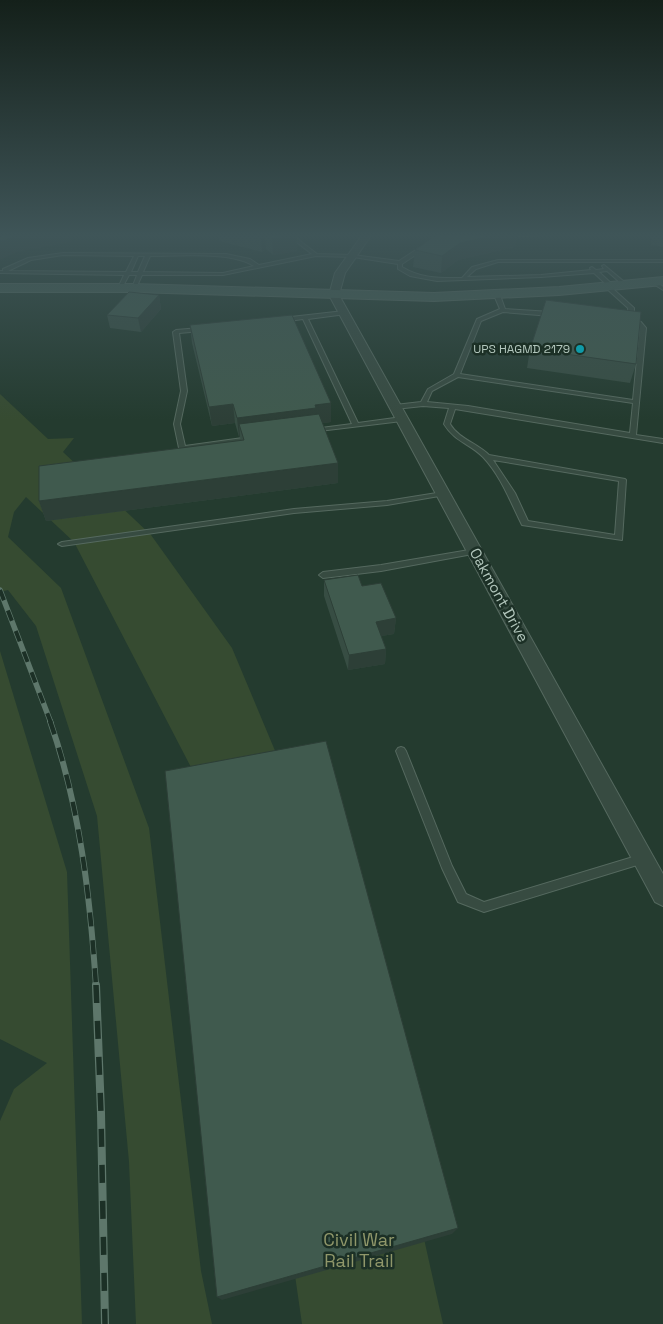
<svg xmlns="http://www.w3.org/2000/svg" width="663" height="1324" viewBox="0 0 663 1324" font-family="'Space Grotesk',sans-serif">
  <style>
    .green { fill: #364b31 }
    .lines { fill: none; stroke-linecap: round; stroke-linejoin: round }
    .service-casing { stroke: #55695f; stroke-width: 2 }
    .minor-casing { stroke: #55695f; stroke-width: 2 }
    .secondary-casing { stroke: #55695f; stroke-width: 2 }
    .service { fill: #374b41; fill-rule: evenodd }
    .minor { fill: #374b41; fill-rule: evenodd }
    .secondary { fill: #455e53; fill-rule: evenodd }
    .rail-far2-casing { stroke: #5e776b; stroke-width: 5.5 }
    .rail-far1-casing { stroke: #5e776b; stroke-width: 6 }
    .rail-casing { stroke: #5e776b; stroke-width: 8 }
    .rail-far2 { stroke: #1c3026; stroke-width: 4; stroke-dasharray: 11; stroke-linecap: butt }
    .rail-far1 { stroke: #1c3026; stroke-width: 4.5; stroke-dasharray: 14; stroke-linecap: butt }
    .rail { stroke: #1c3026; stroke-width: 5.5; stroke-dasharray: 18; stroke-linecap: butt }
    .wall { fill: #374d43 }
    .shaded-wall { fill: #2d3f37 }
    .building { fill: #405a4e; stroke: #2d3f37 }
    .culture-dot { fill: #0f9aa8; stroke: #1c3026; stroke-width: 2 }
    .labels { text-anchor: middle; stroke-width: 5; stroke-linejoin: round; paint-order: stroke }
    .far-poi-label { font-size: 12px; fill: #b3c7bd; stroke: #1c3026; text-anchor: end }
    .street-label { font-size: 15px; fill: #b3c7bd; stroke: #1c3026 }
    .near-park-label { font-size: 18px; fill: #90976a; stroke: #1c3026 }
  </style>
  <rect width="100%" height="100%" fill="#243b2f"/>
  <g class="green">
    <path d="M0,394L48,439L74,438L63,452L151,535L232,648L361,956L443,1324H302L234,850L74,542L26,497L14,512L8,537L61,588L149,828L201,1271L212,1324H136L129,1162L97,816L36,626L8,590L0,592Z"/>
    <path d="M0,651L67,872L82,1324H0V1121L14,1089L47,1063L0,1039Z"/>
  </g>
  <g class="lines">
    <defs>
      <g id="service">
        <path d="M286,234H291L317,254L353,255L399,261L422,246H426V248L402,264V267C422,279 439,278 462,278L472,267L498,260H663V262H498L476,269L467,277L541,275L591,270L590,268L592,267L596,270L604,269L602,266L604,265L628,285L624,286L607,271L599,272L613,285V286L611,287L634,308V315L631,319L641,322L646,328L636,435L663,439V443L455,409L450,424C459,439 477,443 489,455L625,479L626,480L622,540L522,525C510,501 501,476 483,457C469,443 455,442 444,424L449,408L423,406L395,409L392,407L395,405L421,402L428,389L454,374L477,319L500,309L494,295L497,293L500,295L505,309L551,312L554,314L551,316L503,312L481,321L460,374L633,400L640,328L637,324L625,321L624,320L628,315V308L606,288V287L608,286L594,273L541,277L437,281L410,276L398,269V264L353,257L316,256L223,275H142L136,288L134,289L132,288L137,275H129L122,288L120,289L118,288L124,275L0,273V271H3V269L28,258L63,253L226,254L250,259L259,265L312,254ZM63,255L134,256L126,272L8,271L31,260ZM138,256H145L138,272H131ZM150,256C179,256 231,251 254,266L223,273L143,272ZM458,377L633,403L630,433L468,406L427,402L432,391ZM493,460L619,481L615,535L528,521L515,493Z"/>
        <path d="M505,234H623L507,236Z"/>
        <path d="M652,281H656L663,287V290L652,283Z"/>
        <path d="M344,311L346,312V314L308,319L358,423L402,417L405,419L402,421L311,432L310,431L313,429L352,424L303,319L282,322L279,320L282,318Z"/>
        <path d="M200,328L203,330L202,331L179,333L187,391L180,424L185,446L250,437L253,439L252,440L182,450L179,448L174,424L181,391L173,332L176,330Z"/>
        <path d="M443,492L445,493V495L387,505L294,513L62,546L58,544L62,542L294,509L387,501Z"/>
        <path d="M475,549H478L479,551L478,553L381,571L323,578L319,575L323,572L381,565Z"/>
        <path d="M401,747L404,748L406,751L452,866L466,894L484,902L643,854L647,856L648,859L647,862L484,912L458,902L442,868L396,751L398,748Z"/>
      </g>
      <path id="minor" d="M363,234H372L345,273L339,295L663,874V906L655,902L329,295L335,273Z"/>
      <path id="secondary" d="M663,277V285L559,295L434,301L134,292H0V284H134L434,293L559,287Z"/>
    </defs>
    <use href="#service" class="service-casing"/>
    <use href="#minor" class="minor-casing"/>
    <use href="#secondary" class="secondary-casing"/>
    <use href="#service" class="service"/>
    <use href="#minor" class="minor"/>
    <use href="#secondary" class="secondary"/>
    <defs>
      <path id="rail-far2" d="M0,590L51,723"/>
      <path id="rail-far1" d="M50,721C80,807 90,896 96,986"/>
      <path id="rail" d="M96,985L101,1113L105,1324"/>
    </defs>
    <use href="#rail-far2" class="rail-far2-casing"/>
    <use href="#rail-far1" class="rail-far1-casing"/>
    <use href="#rail" class="rail-casing"/>
    <use href="#rail-far2" class="rail-far2"/>
    <use href="#rail-far1" class="rail-far1"/>
    <use href="#rail" class="rail"/>
  </g>
  <g class="wall">
    <path d="M219,234H296L297,251L273,255L266,249L262,252L219,241Z"/>
    <path d="M437,234H517L515,247L458,260L441,273L413,267L415,250Z"/>
    <path d="M652,234H663V247L651,245Z"/>
    <path d="M159,295L161,309L141,332L110,328L107,315Z"/>
    <path d="M190,325L331,422L322,423L338,463V483L46,521L39,501L241,440L240,437H239L235,423L212,426L192,343Z"/>
    <path d="M530,349L636,364L630,383L527,368Z"/>
    <path d="M324,580L362,586L396,618L394,634L381,636L386,649L385,664L348,670L324,596Z"/>
  </g>
  <g class="shaded-wall">
    <path d="M28,234H71L72,242L17,252L0,260V242L13,237Z"/>
    <path d="M263,234H265L266,249L262,252L261,235Z"/>
    <path d="M296,234L297,251L273,255L272,239Z"/>
    <path d="M500,234H517L515,247L458,260L441,273L442,256L460,243Z"/>
    <path d="M159,295L161,309L141,332L138,318Z"/>
    <path d="M331,403V422L316,424H239L240,437H239L237,418Z"/>
    <path d="M233,404L235,423L212,426L209,407Z"/>
    <path d="M338,463V483L46,521L39,501Z"/>
    <path d="M396,618L394,634L375,637L376,622Z"/>
    <path d="M386,649L385,664L348,670L349,655Z"/>
    <path d="M458,1228L452,1234L222,1300L217,1297Z"/>
  </g>
  <g class="building">
    <path d="M0,234H28L13,237L0,242Z"/>
    <path d="M267,234H296L272,239Z"/>
    <path d="M437,234H500L460,243L442,256L415,250Z"/>
    <path d="M129,292L159,295L138,318L107,315Z"/>
    <path d="M546,300L641,312L636,364L530,349Z"/>
    <path d="M292,315L331,403L315,405L316,408L237,418L233,404L209,407L190,325Z"/>
    <path d="M319,414L338,463L39,501V466L244,440L239,424Z"/>
    <path d="M358,575L362,586L381,583L396,618L376,622L386,649L349,655L324,580Z"/>
    <path d="M326,741L458,1228L217,1297L165,771Z"/>
  </g>
  <linearGradient id="sky" x2="0" y2="1"><stop stop-color="#14201a"/><stop offset="0.56" stop-color="#3f5558"/><stop offset="1" stop-color="#3f5558" stop-opacity="0"/></linearGradient>
  <rect width="663" height="420" fill="url(#sky)"/>
  <circle class="culture-dot" cx="580" cy="349" r="5"/>
  <g class="labels">
    <g class="far-poi-label">
      <text x="570" y="353">UPS HAGMD 2179</text>
    </g>
    <g class="street-label">
      <text transform="translate(499 595) rotate(61)" y="5">Oakmont Drive</text>
    </g>
    <g class="near-park-label">
      <text x="359" y="1246">Civil War<tspan x="359" dy="21">Rail Trail</tspan></text>
    </g>
  </g>
</svg>
